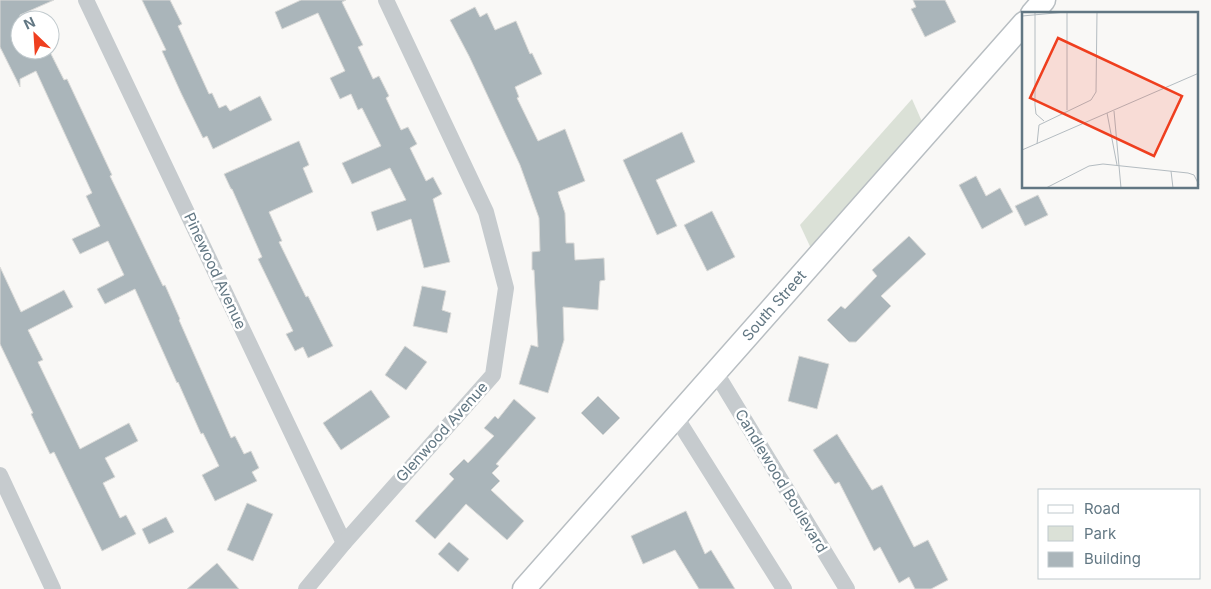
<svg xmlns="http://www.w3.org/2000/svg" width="1211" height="589" viewBox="0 0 1211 589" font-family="Inter,sans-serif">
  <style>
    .green { fill: #dbe1d7 }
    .building { fill: #aab5ba; stroke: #dadad8 }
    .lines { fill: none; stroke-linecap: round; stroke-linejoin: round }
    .secondary-casing { stroke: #b8bec2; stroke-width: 25 }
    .street { stroke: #c6cbce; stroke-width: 16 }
    .secondary { stroke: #fff; stroke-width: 22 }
    .labels { text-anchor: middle; stroke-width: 5; stroke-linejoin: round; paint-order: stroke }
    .street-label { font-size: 15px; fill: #627783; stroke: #fff }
    .inset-road { fill: none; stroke: #b4bcc1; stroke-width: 1 }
    .view { fill: #ef3f1f; fill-opacity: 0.15; stroke: #ef3f1f; stroke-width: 2.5 }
    .inset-edge { fill: none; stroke: #627783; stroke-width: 2.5 }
  </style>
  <rect width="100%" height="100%" fill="#f9f8f6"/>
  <path class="green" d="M912,99L927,133L816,259L800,225Z"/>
  <g class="building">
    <path d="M0,0H54L20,15V50H49L64,80L67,79L112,175L110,176L138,234L163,286L165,285L180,319L179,320L231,438L235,436L244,454L251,451L259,468L252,472L257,481L215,501L202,475L219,466L203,433L201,434L178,382L177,383L135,289L105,304L97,289L124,275L108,241L80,254L72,239L100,226L86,196L92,193L36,71L20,79V87L0,47Z"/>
    <path d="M142,0H170L182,24L178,26L209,94L212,93L219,108L226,105L230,111L260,96L272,120L213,149L207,136L203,138L181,93L162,51L166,50Z"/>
    <path d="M301,0H346L342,2L363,45L358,47L373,79L379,76L389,96L386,98L401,130L408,127L417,144L410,148L426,181L433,177L442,194L433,199L450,262L424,268L411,219L377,231L371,212L406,200L390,168L352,184L342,163L381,146L362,108L358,110L351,94L340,99L330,78L345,71L318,13L282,29L275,12Z"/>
    <path d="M913,0H945L956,22L925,37L911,9L916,7Z"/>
    <path d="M475,7L480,17L487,13L495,30L516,21L530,54L532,53L542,74L515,87L519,97L517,98L538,141L565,129L585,181L558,192L565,213L566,243H574L575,260L604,258L605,280L600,281L598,310L563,307L564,340L548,393L519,384L531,345L538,347L534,270H532V252L540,251L539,218L520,165L469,56L450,20Z"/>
    <path d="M682,132L695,162L656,180L677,226L657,235L623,160Z"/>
    <path d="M299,141L309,165L303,168L313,192L269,212L282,241L279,242L306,297L308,296L333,346L308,358L303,347L295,351L286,334L293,331L258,259L262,257L232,189H231L224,174Z"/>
    <path d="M976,176L986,196L1000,188L1013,212L982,229L959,185Z"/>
    <path d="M1038,195L1048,215L1025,226L1015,206Z"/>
    <path d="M712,211L735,257L707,271L684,225Z"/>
    <path d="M909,236L926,254L881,296L891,306L856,342H849L827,320L841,306L845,309L877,276L872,270Z"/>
    <path d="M0,267L21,312L64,290L73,307L28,330L43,360L38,362L80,449L129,423L138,441L105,458L115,477L103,483L120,518L126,515L136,534L102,551L54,452L50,454L31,414L33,413L0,344Z"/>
    <path d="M422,286L446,291L442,310L451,313L447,333L413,326Z"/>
    <path d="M405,346L427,362L406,390L385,375Z"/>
    <path d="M799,356L829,364L817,409L788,401Z"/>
    <path d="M371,390L390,417L341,450L323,423Z"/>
    <path d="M598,396L620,418L603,435L581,413Z"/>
    <path d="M514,399L536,418L496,464L499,466L492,473L500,481L491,490L524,521L507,540L466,504L435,539L415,521L454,479L449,474L464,459L468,463L494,436L484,428L495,416L498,419Z"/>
    <path d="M837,434L872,490L882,485L914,547L928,540L948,580L931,589H915L909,577L899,583L880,547L874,551L839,482L835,484L813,450Z"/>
    <path d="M247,503L273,514L253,561L227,550Z"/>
    <path d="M686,511L705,554L711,550L735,589H699L675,550L643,564L631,536Z"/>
    <path d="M166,517L174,532L149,544L142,529Z"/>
    <path d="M449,542L469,559L458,572L438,554Z"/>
    <path d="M217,563L239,589H187Z"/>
  </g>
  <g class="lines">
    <defs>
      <g id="secondary">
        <path d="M1032,14L1044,0"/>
        <path id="s1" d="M524,589L1024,23"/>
      </g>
    </defs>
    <use href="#secondary" class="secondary-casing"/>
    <g class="street">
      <path d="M86,0L344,543"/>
      <path d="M716,373L847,589"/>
      <path d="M676,417L784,589"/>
      <path d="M0,475L53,589"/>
      <path d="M306,589L344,543L493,375L506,288L486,212L386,0"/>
    </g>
    <use href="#secondary" class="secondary"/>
  </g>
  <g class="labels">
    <g class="street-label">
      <text transform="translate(215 271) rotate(65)" y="5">Pinewood Avenue</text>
      <text dy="5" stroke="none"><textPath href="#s1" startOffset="378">South Street</textPath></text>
      <text transform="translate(442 432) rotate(-48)" y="5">Glenwood Avenue</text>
      <text transform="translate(781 481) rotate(59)" y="5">Candlewood Boulevard</text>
    </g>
  </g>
  <g transform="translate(1022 12)">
    <rect width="176" height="176" fill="#f9f8f6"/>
    <path class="inset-road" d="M13,0V93L14,102L22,109M45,0V98M0,4L44,0M92,99L99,176M85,101L95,153M15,132L17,113L69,88L74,80L75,0M0,138L177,61M149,159L151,176M24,176L67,154L81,152L166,161L172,163L177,173"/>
    <path class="view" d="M36,26L160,84L132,144L8,86Z"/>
    <rect width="176" height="176" class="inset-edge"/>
  </g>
  <rect x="1038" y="489" width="162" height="90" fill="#ffffff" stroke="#c0c9cd"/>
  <rect x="1048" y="505" width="25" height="8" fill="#ffffff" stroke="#c0c9cd"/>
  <text x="1084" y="514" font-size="15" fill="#627783">Road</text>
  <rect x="1048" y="526" width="25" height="15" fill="#dbe1d7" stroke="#c0c9cd"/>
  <text x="1084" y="539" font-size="15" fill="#627783">Park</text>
  <rect x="1048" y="552" width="25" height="15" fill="#aab5ba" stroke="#c0c9cd"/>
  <text x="1084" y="564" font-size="15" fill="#627783">Building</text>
  <g transform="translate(35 35) rotate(335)"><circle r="24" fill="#ffffff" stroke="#c0c9cd"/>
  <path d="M0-4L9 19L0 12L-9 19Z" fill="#ef3f1f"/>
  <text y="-8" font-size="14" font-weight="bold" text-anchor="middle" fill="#627783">N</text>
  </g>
</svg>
